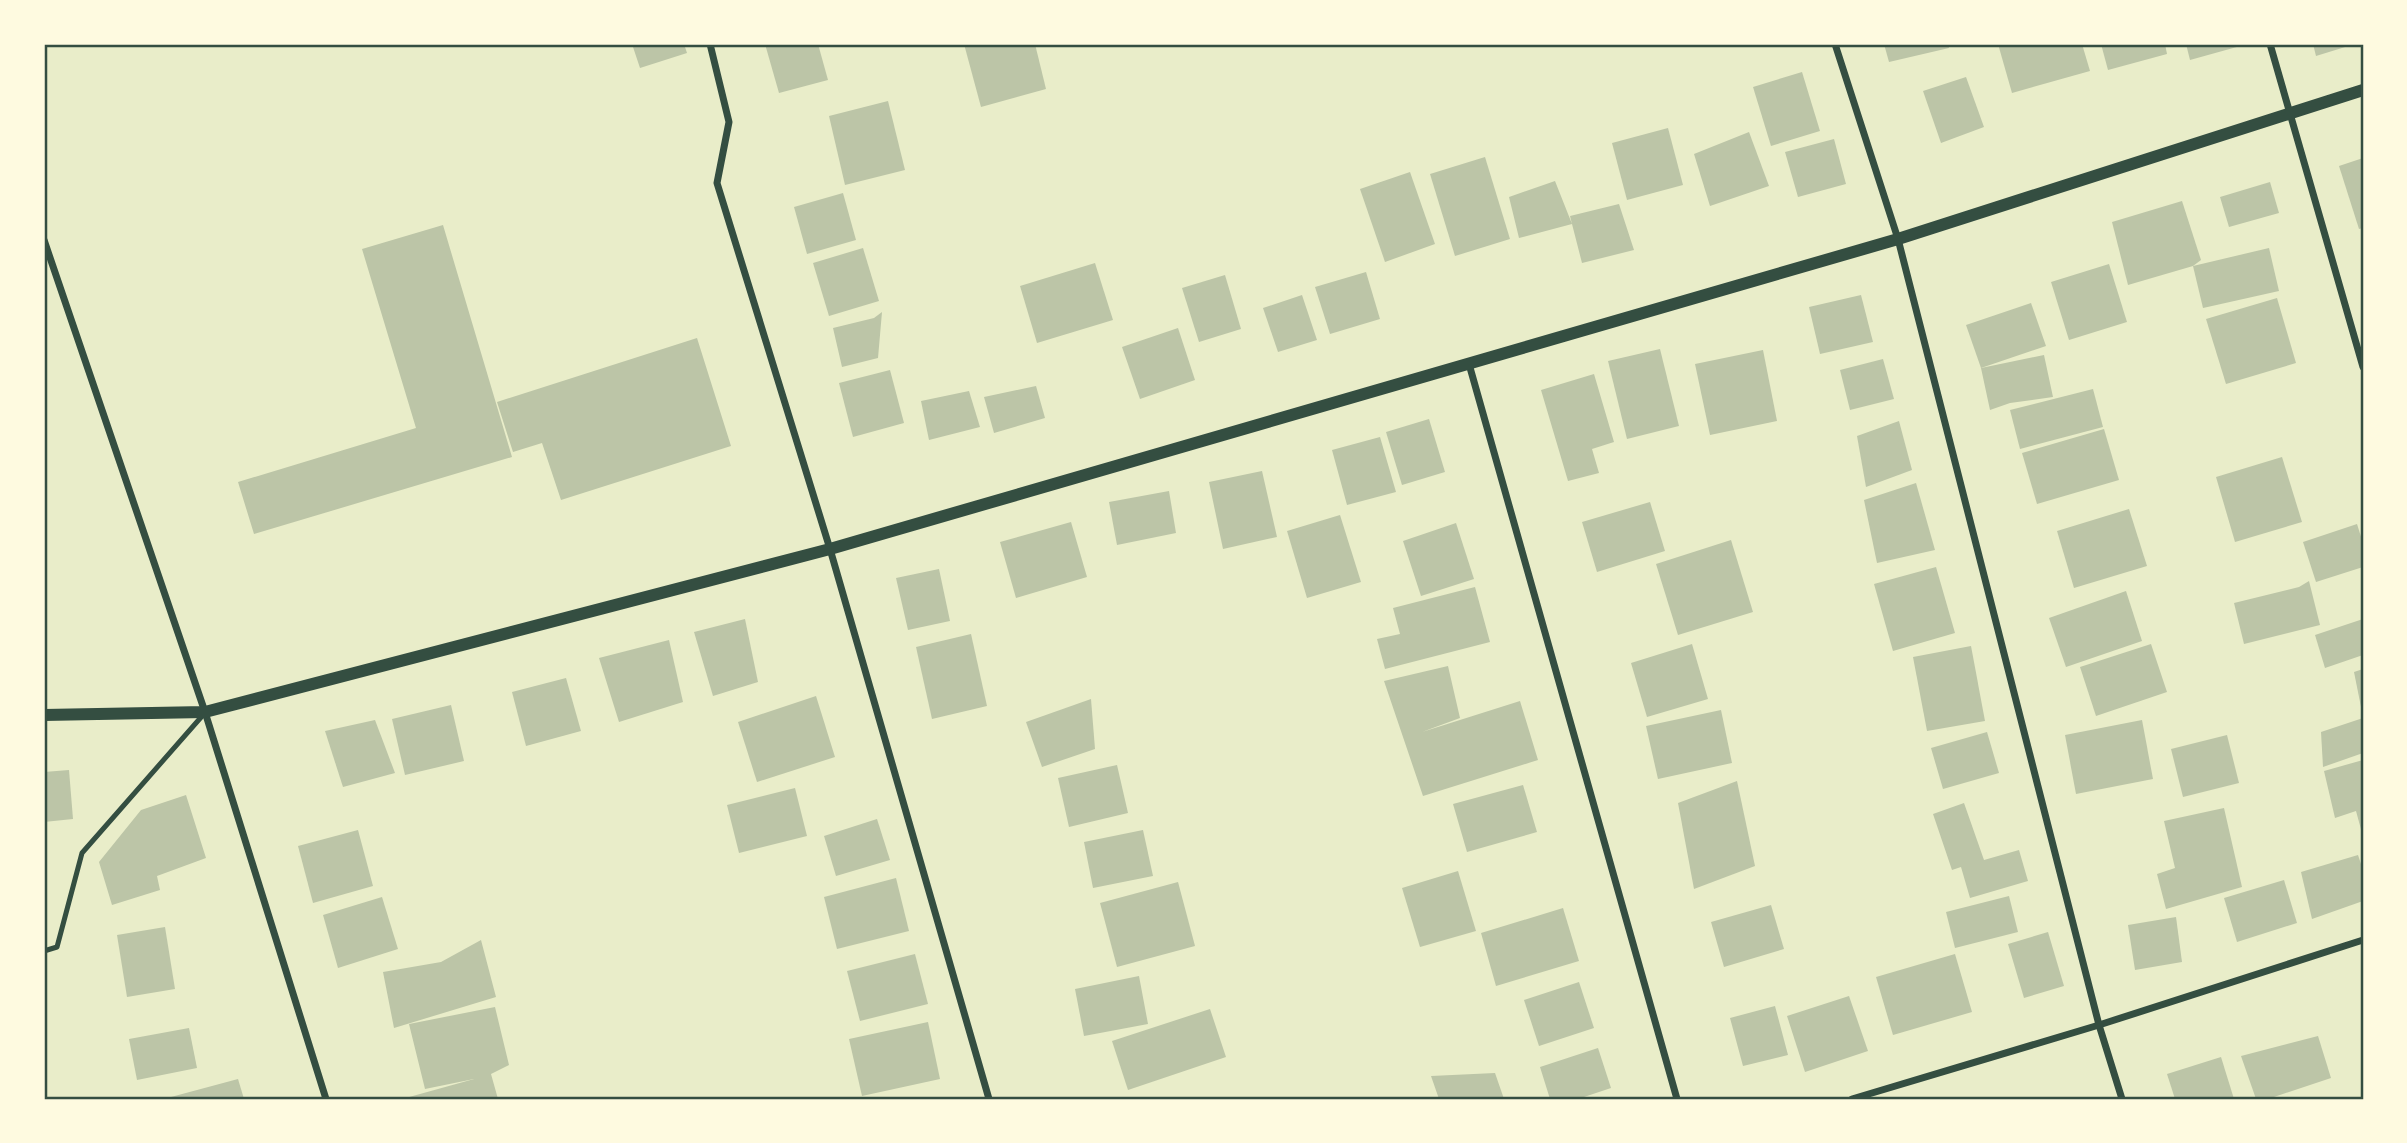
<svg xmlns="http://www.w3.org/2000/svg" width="2407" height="1143" viewBox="0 0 2407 1143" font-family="'Source Sans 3',sans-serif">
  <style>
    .building { fill: #bcc5a7 }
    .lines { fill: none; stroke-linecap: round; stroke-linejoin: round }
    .service { stroke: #344e41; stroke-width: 5 }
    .minor { stroke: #344e41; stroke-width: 7 }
    .tertiary { stroke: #344e41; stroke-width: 12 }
    .neatline { fill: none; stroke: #344e41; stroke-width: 2.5 }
  </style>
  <rect width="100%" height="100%" fill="#e9edc9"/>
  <g class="building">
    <path d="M632,44H684L687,53L640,68Z"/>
    <path d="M765,44H818L828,80L779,93Z"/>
    <path d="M964,44H1035L1046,89L981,107Z"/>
    <path d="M1884,44H1948L1949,48L1889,62Z"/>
    <path d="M1998,44H2082L2090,71L2012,93Z"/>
    <path d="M2101,44H2165L2167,54L2108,70Z"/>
    <path d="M2186,44H2244V45L2190,60Z"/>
    <path d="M2313,44H2355L2316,56Z"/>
    <path d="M1802,72L1820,131L1771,146L1753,87Z"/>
    <path d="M1966,77L1984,127L1941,143L1923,91Z"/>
    <path d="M888,101L905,170L845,185L829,116Z"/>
    <path d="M1668,128L1683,185L1627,200L1612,143Z"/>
    <path d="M1749,132L1769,186L1710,206L1694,154Z"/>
    <path d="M1834,139L1846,184L1798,197L1785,152Z"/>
    <path d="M1485,157L1510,239L1455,256L1430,174Z"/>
    <path d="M2363,158V228L2359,229L2339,166Z"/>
    <path d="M1410,172L1435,244L1385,262L1360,189Z"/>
    <path d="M1555,181L1572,224L1570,216L1619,204L1634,250L1582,263L1572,224L1519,238L1509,197Z"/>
    <path d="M2270,182L2279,213L2229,227L2220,197Z"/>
    <path d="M843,193L856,240L807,254L794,207Z"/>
    <path d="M2182,201L2201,260L2193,266L2128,285L2112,222Z"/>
    <path d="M443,225L512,457L254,534L238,482L416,428L362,249Z"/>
    <path d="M863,248L879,301L829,316L813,263Z"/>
    <path d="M2269,248L2279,291L2203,308L2193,266Z"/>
    <path d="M1095,263L1113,320L1037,343L1020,286Z"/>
    <path d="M2109,264L2127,322L2069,340L2051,282Z"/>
    <path d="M1366,272L1380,319L1330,334L1315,287Z"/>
    <path d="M1225,275L1241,329L1199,342L1182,288Z"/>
    <path d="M1302,295L1317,340L1278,352L1263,308Z"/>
    <path d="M1861,295L1873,342L1820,354L1809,307Z"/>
    <path d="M2277,298L2296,363L2226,384L2206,319Z"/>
    <path d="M2031,303L2046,346L1981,368L1966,325Z"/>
    <path d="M882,312L878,358L842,367L833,328L874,318Z"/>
    <path d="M1178,328L1195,380L1140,399L1122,347Z"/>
    <path d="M697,338L731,446L561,500L542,443L513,452L497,402Z"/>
    <path d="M1660,349L1679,426L1627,439L1608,361Z"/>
    <path d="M1763,350L1777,421L1710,435L1695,364Z"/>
    <path d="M2044,355L2053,397L2010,403L1990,410L1981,368Z"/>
    <path d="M1883,359L1894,399L1850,410L1840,370Z"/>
    <path d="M890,370L904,423L853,437L839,383Z"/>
    <path d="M1594,374L1614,442L1592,449L1599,473L1568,481L1541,390Z"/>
    <path d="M1036,386L1045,418L994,433L984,397Z"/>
    <path d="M2093,389L2103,427L2020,449L2010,410Z"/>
    <path d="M969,391L980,427L929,440L921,401Z"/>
    <path d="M1429,419L1445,472L1402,485L1386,432Z"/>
    <path d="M1899,421L1912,470L1866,487L1857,436Z"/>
    <path d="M2104,429L2119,480L2037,504L2022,453Z"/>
    <path d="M1380,437L1396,492L1347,505L1332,450Z"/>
    <path d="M2282,457L2302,522L2235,542L2216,477Z"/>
    <path d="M1262,471L1277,537L1223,549L1209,482Z"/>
    <path d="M1916,483L1935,550L1877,563L1864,500Z"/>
    <path d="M1169,491L1176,533L1117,545L1109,502Z"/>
    <path d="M1650,502L1665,551L1597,572L1582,522Z"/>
    <path d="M2129,509L2147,566L2074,588L2057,531Z"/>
    <path d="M1340,515L1361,582L1307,598L1287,531Z"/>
    <path d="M1071,522L1087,577L1016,598L1000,542Z"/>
    <path d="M1456,523L1474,579L1421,596L1403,541Z"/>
    <path d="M2357,524L2363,543V567L2316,582L2303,542Z"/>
    <path d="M1731,540L1753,612L1678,635L1656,564Z"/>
    <path d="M1936,567L1955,633L1893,651L1874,584Z"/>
    <path d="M939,569L950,621L908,630L896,578Z"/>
    <path d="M2309,581L2320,625L2244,644L2234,603L2299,587Z"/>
    <path d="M1475,587L1490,642L1385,669L1377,639L1400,634L1393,608Z"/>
    <path d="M2126,591L2142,641L2066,667L2049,618Z"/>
    <path d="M745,619L758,682L713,696L694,632Z"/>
    <path d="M2363,619V655L2325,668L2315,635Z"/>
    <path d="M971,634L987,706L932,719L916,647Z"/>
    <path d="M669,640L683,702L619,722L599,658Z"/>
    <path d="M1692,644L1708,699L1647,717L1631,663Z"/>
    <path d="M2151,644L2167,692L2096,716L2080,667Z"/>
    <path d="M1971,646L1985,721L1927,731L1913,657Z"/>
    <path d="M1448,666L1460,718L1422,732L1520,701L1538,760L1423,796L1384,681Z"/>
    <path d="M2363,669V712H2362L2354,672Z"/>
    <path d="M566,678L581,731L526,746L512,692Z"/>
    <path d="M816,696L835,757L757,782L738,722Z"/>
    <path d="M1091,699L1095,749L1042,767L1026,722Z"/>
    <path d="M451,705L464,761L405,775L392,719Z"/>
    <path d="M1721,710L1732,763L1658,779L1646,726Z"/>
    <path d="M2363,718V753L2323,767L2321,732Z"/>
    <path d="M375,720L395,773L343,787L325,731Z"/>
    <path d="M2142,720L2153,779L2076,794L2065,735Z"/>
    <path d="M1987,732L1999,773L1943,789L1931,748Z"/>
    <path d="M2227,735L2239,783L2183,797L2171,749Z"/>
    <path d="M2363,760V833H2362L2356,811L2335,818L2324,771Z"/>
    <path d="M1117,765L1128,813L1069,827L1058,778Z"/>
    <path d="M69,770L73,819L44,822V772Z"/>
    <path d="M1737,781L1755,866L1694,889L1678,803Z"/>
    <path d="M1523,785L1537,832L1467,852L1453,804Z"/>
    <path d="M795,788L807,836L739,853L727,805Z"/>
    <path d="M186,795L206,858L157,876L160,890L112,905L99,862L141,810Z"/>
    <path d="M1964,803L1984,860L2019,850L2028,881L1970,898L1961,867L1952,870L1933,814Z"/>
    <path d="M2224,808L2242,887L2166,909L2157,874L2175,868L2164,821Z"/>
    <path d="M877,819L890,860L836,876L824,836Z"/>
    <path d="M358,830L373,886L313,903L298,846Z"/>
    <path d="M1143,830L1153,876L1093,888L1084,842Z"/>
    <path d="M2358,855L2363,870V901L2312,919L2301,872Z"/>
    <path d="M1458,871L1476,931L1420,947L1402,888Z"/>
    <path d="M896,878L909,931L837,949L824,897Z"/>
    <path d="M2284,880L2297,923L2237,942L2224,898Z"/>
    <path d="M1178,882L1195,946L1117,967L1100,903Z"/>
    <path d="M2009,896L2018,932L1955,948L1946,912Z"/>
    <path d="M382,897L398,949L338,968L323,915Z"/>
    <path d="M1771,905L1784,949L1724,967L1711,922Z"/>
    <path d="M1563,908L1579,961L1496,986L1481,933Z"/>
    <path d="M2176,917L2182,962L2135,970L2128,925Z"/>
    <path d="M165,927L175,989L127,997L117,935Z"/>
    <path d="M2048,932L2064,986L2024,998L2008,944Z"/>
    <path d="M481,940L496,997L394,1028L383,972L441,962Z"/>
    <path d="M915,954L928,1004L860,1021L847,971Z"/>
    <path d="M1955,954L1972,1012L1893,1035L1876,977Z"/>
    <path d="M1139,976L1148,1024L1084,1036L1075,989Z"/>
    <path d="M1579,982L1594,1028L1539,1046L1524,1000Z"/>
    <path d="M1849,996L1868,1051L1805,1072L1787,1016Z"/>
    <path d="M1775,1006L1788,1055L1743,1066L1730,1018Z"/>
    <path d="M495,1007L509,1065L491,1074L498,1099H402L474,1079L425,1089L409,1024Z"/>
    <path d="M1210,1009L1226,1057L1128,1090L1112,1041Z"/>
    <path d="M928,1022L940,1079L862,1096L849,1039Z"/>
    <path d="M189,1028L197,1068L137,1080L129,1039Z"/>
    <path d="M2318,1036L2331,1078L2268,1099H2256L2241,1056Z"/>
    <path d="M1598,1048L1611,1088L1578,1099H1550L1540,1067Z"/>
    <path d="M2221,1057L2234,1099H2175L2167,1074Z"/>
    <path d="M1495,1073L1504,1099H1439L1431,1076Z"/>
    <path d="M238,1079L244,1099H172L171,1097Z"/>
  </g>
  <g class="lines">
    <path class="service" d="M44,951L57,947L82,853L203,715"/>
    <g class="minor">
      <path d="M710,44L729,122L717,183L830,549L989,1099"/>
      <path d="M1835,44L1898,239L2099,1025L2122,1099"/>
      <path d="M2270,44L2363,367"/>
      <path d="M44,240L205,712L326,1099"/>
      <path d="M1469,364L1677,1099"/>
      <path d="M1852,1099L2099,1025L2363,940"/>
    </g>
    <path class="tertiary" d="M44,715L205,712L830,549L1898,239L2363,90"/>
  </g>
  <rect width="2407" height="1143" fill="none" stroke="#fefae0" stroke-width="91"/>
  <rect x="46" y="46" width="2316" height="1052" class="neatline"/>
</svg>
